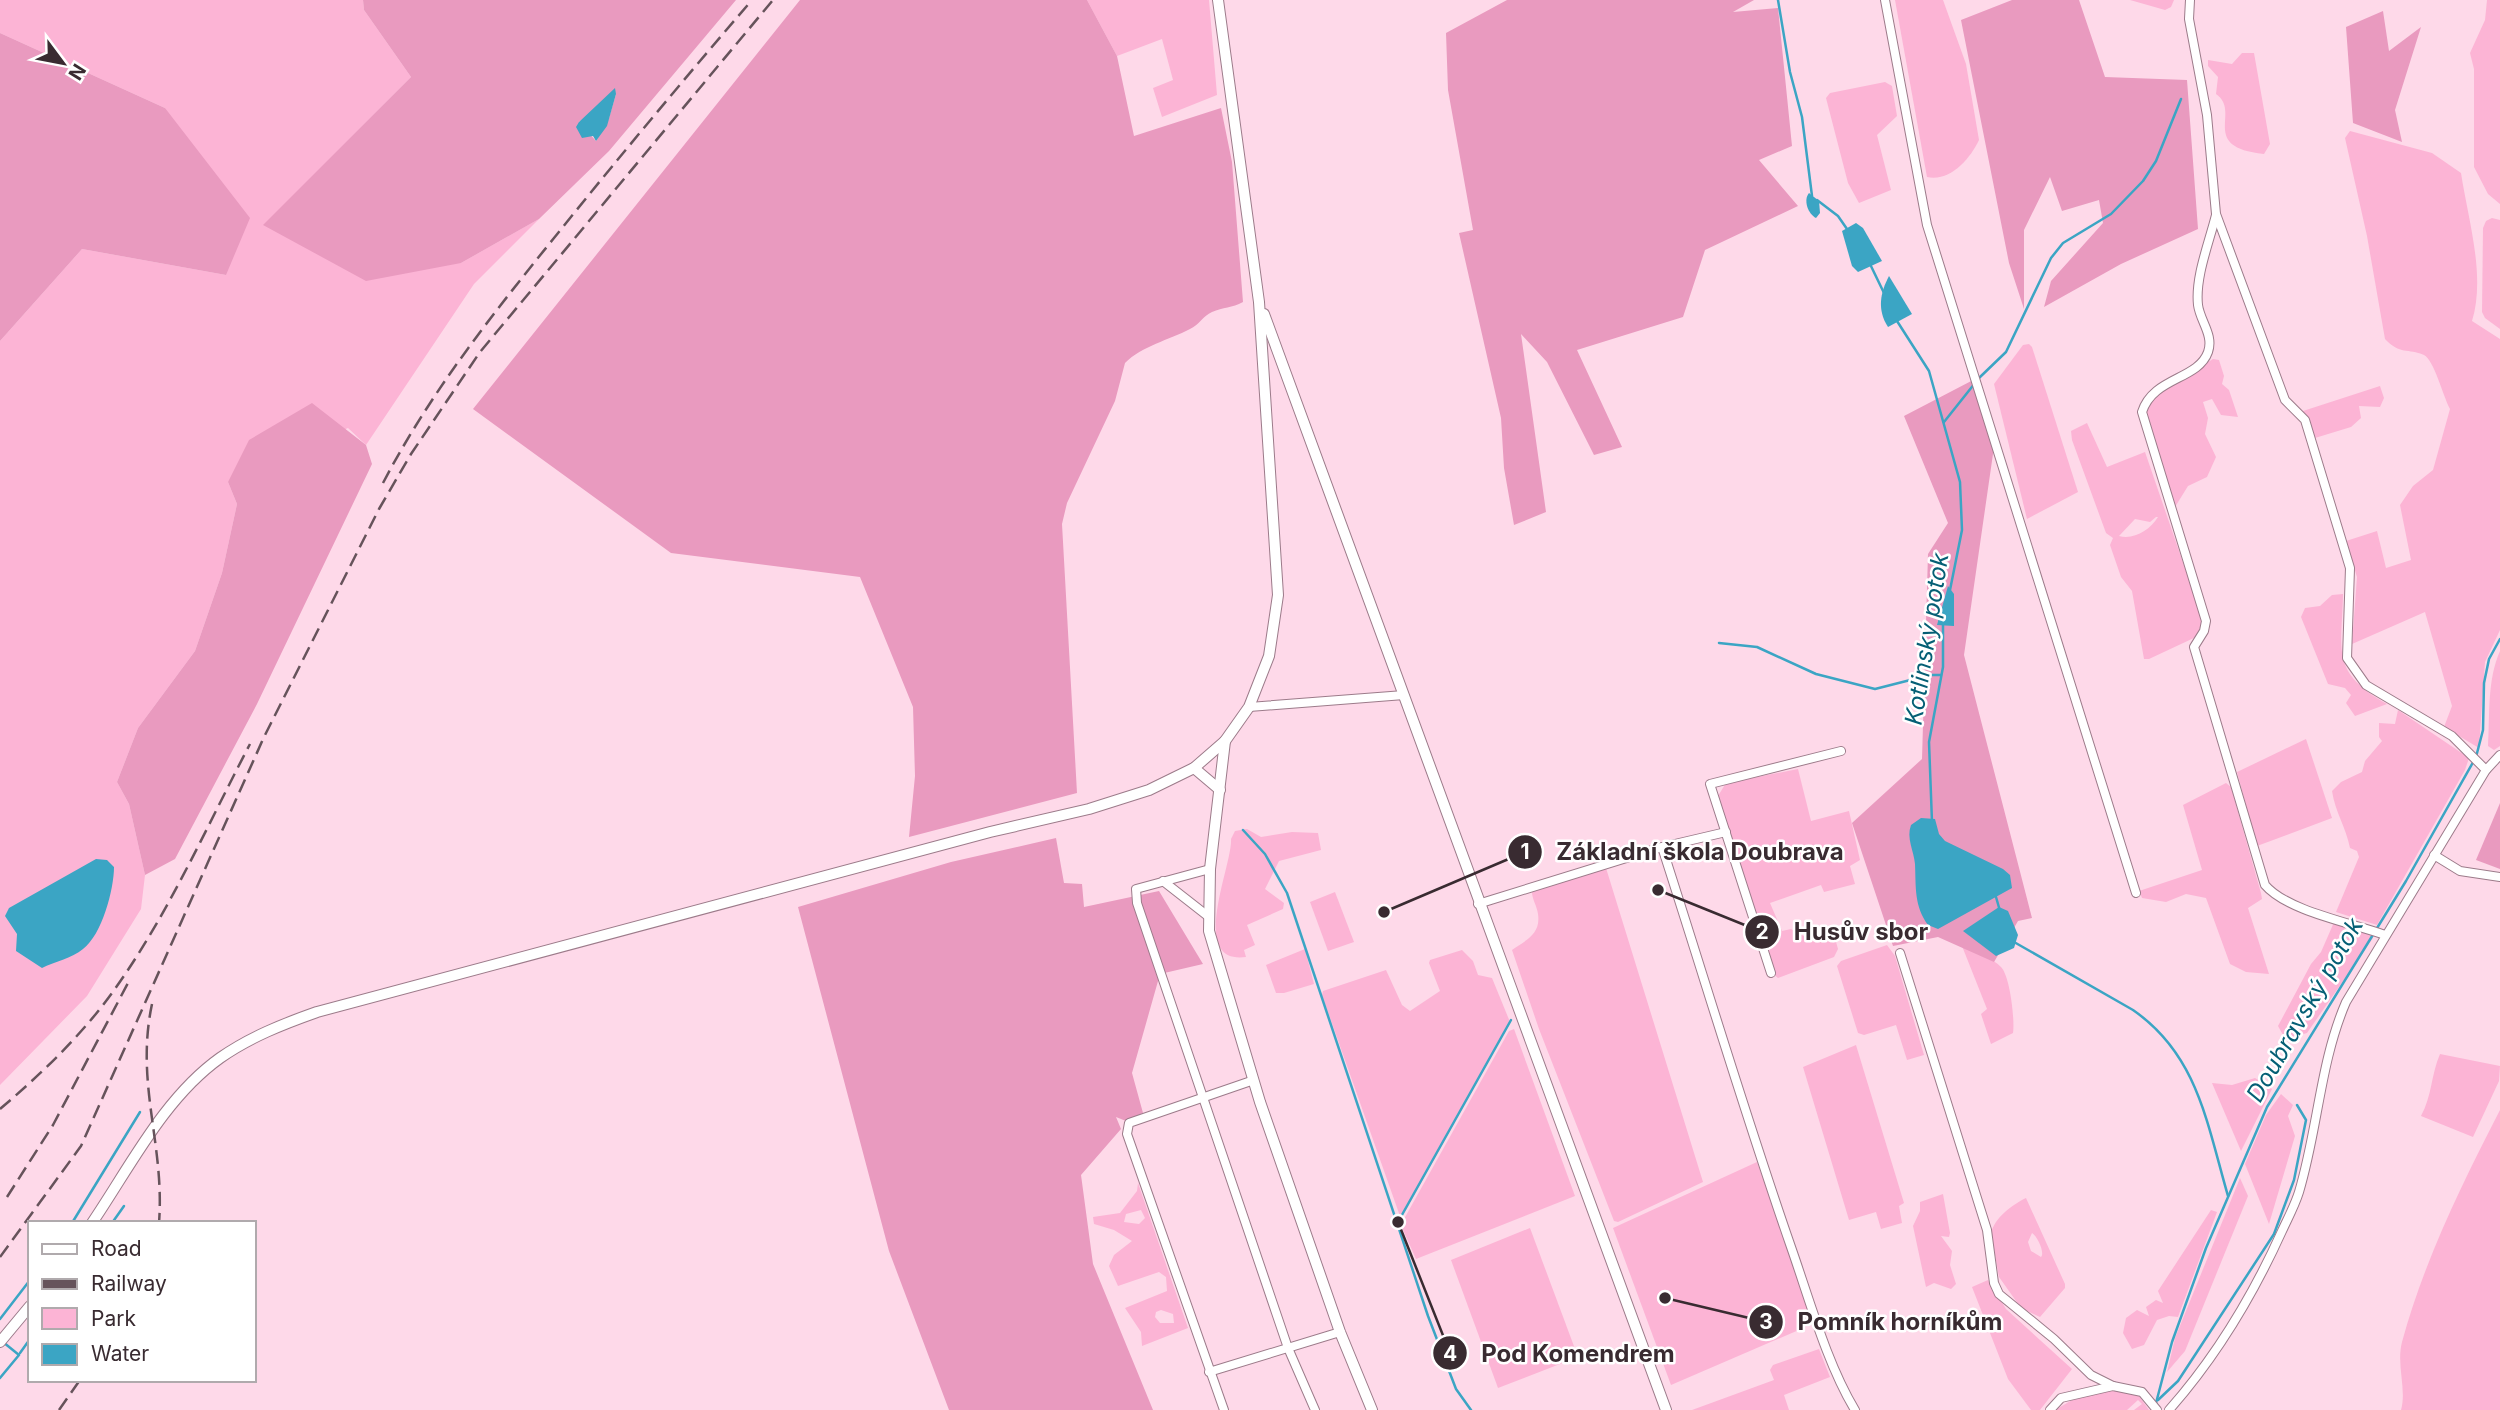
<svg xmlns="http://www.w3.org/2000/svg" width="2500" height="1410" viewBox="0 0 2500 1410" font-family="Inter,sans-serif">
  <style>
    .green { fill: #fcb4d5; fill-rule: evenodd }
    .forest { fill: #e99abf; fill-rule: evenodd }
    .water { fill: #3ba5c4 }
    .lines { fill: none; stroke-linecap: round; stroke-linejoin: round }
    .stream { stroke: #3ba5c4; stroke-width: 2.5 }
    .street-casing { stroke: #9c7b8a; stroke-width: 10 }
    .secondary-casing { stroke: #9c7b8a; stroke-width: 12 }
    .street { stroke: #fff; stroke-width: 8 }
    .secondary { stroke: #fff; stroke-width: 10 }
    .rail { stroke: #66535b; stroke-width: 2.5; stroke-dasharray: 14 7; stroke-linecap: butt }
    .labels { text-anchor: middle; stroke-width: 5; stroke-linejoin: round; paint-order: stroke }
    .water-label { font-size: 24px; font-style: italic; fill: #055f75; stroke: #fff }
    .leader { fill: none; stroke: #392b31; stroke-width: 2.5 }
    .callout-dot { fill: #392b31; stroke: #fff; stroke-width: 2.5 }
    .mark-label { font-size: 21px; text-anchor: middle; font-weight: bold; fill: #fff }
    .callout-label { font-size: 24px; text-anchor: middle; font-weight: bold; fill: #392b31; stroke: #fff; stroke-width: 5; stroke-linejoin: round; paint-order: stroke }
  </style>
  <rect width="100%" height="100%" fill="#fed9e9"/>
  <g class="green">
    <path d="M0,0H363L364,10L411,77L264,225L461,263L539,219L474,284L366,445L348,428L228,482L237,504L222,573L195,651L138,728L117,782L129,804L145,875L141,909L87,996L0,1085V341L82,249L226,275L165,108L0,33Z"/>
    <path d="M1087,0H1209L1217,95L1162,117L1153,88L1173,80L1162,39L1117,56Z"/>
    <path d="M1895,0H1943L1966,64L1979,140C1970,159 1950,182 1927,177Z"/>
    <path d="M2130,0H2174L2171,7L2165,10Z"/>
    <path d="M2487,0H2500V204L2488,194L2474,167V69L2470,53L2485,20Z"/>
    <path d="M2242,53H2254L2270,144L2264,154C2198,147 2242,112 2216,94L2218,77L2208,66V60L2232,64Z"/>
    <path d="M1885,82L1892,86L1897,116L1877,135L1891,190L1859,203L1848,183L1826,98L1830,93Z"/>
    <path d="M2350,131L2432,153L2461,173C2468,219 2486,276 2472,321L2500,339V630L2485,662L2479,748L2444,727L2452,706L2425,612L2352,644L2357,577L2346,541L2377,531L2386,568L2411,560L2400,505L2413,486L2433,470L2450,409C2443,396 2434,360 2424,355C2408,348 2400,355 2385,339L2367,236L2345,138Z"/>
    <path d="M2492,218L2500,220V329L2485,318L2482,312L2483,228L2486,221Z"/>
    <path d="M2029,344L2032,347L2078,492L2027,519L1994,384L2023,345Z"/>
    <path d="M2213,359L2219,360L2224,376L2222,384L2229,390L2238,417L2221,415L2212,399L2203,402L2208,418L2205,434L2216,457L2207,477L2188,486L2175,507L2146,412L2152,397Z"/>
    <path d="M2380,386L2384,398L2380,407L2359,406L2361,418L2351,427L2315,438L2303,411Z"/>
    <path d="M2087,423L2107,467L2145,452L2200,612L2202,623L2196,637L2149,659H2144L2132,591L2121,577L2110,545L2113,538L2106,533L2072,440L2071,431ZM2156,517H2158C2150,530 2134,540 2119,536L2135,519L2150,522Z"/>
    <path d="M2343,594C2342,651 2330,672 2387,704L2355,716L2346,703L2351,695L2345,688L2328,684L2301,617L2305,608L2320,606L2332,595Z"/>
    <path d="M2500,651V746L2494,750L2488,746C2490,715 2487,680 2500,651Z"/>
    <path d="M2398,710L2469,758L2465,770L2377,925L2336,912L2359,857L2357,851L2350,848C2346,827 2335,812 2332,791L2341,782L2362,772L2365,761L2382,741L2379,737V723L2395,724Z"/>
    <path d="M2306,739L2332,818L2257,846L2237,772Z"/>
    <path d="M1798,769L1811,821L1849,811L1860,860L1850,866L1855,884L1824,892L1821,885L1770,903L1782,931L1791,929L1816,943L1835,938L1838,949L1834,957L1778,978L1773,974L1718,796L1726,783Z"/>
    <path d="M2226,783L2231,787L2261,893L2262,899L2248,908L2269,974L2246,972L2230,964L2206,898L2186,894L2166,902L2142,898L2139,891L2202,870L2183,805Z"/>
    <path d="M1247,829L1261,837L1292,832L1318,833L1321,850L1279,861L1265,889L1284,903L1283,909L1247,925L1255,945L1244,950L1246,957C1187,965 1233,864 1231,839L1235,831Z"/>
    <path d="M1606,868L1703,1182L1618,1222L1614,1221L1539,1029L1512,950C1526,940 1541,934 1538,914C1537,906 1532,899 1532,892Z"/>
    <path d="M1335,892L1354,942L1328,951L1310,902Z"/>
    <path d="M2335,920L2372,933L2373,938L2307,1033L2293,1037L2283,1035L2278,1026L2311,964L2321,952Z"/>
    <path d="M1887,945L1895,956L1924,1055L1907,1060L1896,1025L1864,1035L1858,1033L1837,966L1841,961Z"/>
    <path d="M1962,946C1973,952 1993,958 2001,967C2010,976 2015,1020 2013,1033L1991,1044L1981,1014L1987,1009Z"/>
    <path d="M1305,949L1314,984L1284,993H1276L1266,965Z"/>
    <path d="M1462,950L1473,961L1478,975L1492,978L1510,1022L1401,1219L1322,995L1323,991L1386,970L1402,1005L1410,1011L1440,991L1429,963L1430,960Z"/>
    <path d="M1514,1029L1575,1196L1416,1259L1403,1230L1404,1219L1509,1031Z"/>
    <path d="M1856,1045L1904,1203L1899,1206L1902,1223L1881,1229L1876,1212L1849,1220L1803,1067Z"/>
    <path d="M2440,1054L2500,1066L2499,1081L2473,1137L2421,1116C2432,1096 2431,1075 2440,1054Z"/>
    <path d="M2255,1078L2272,1089L2241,1151L2212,1083L2232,1085Z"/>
    <path d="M2281,1094L2293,1105L2288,1116L2295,1136L2269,1224L2245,1164L2266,1115Z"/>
    <path d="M2500,1110V1410H2401C2407,1389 2396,1365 2402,1342C2424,1261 2462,1184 2500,1110Z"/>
    <path d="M1757,1162L1815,1323L1671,1385L1613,1228Z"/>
    <path d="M2240,1178L2248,1196L2185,1351L2167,1372L2175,1338Z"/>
    <path d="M1138,1183L1188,1328L1142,1346L1141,1332L1125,1308L1167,1291L1166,1277L1159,1272L1118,1286L1109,1266L1114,1255L1132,1241L1114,1230L1094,1224L1093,1217L1120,1213L1137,1191ZM1141,1210L1145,1218L1139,1224L1124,1222L1126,1214ZM1161,1310L1173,1314L1174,1323H1160L1155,1317L1156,1312Z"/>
    <path d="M1943,1194L1950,1233L1949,1237L1941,1236L1952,1251L1950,1265L1956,1284L1951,1289L1934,1283L1926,1287L1913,1226L1920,1211V1202Z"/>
    <path d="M2026,1198L2065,1284V1288L2040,1317L2021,1308L1999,1277L1991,1233C1995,1217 2012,1205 2026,1198ZM2032,1233C2038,1237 2045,1253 2041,1257L2031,1251L2028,1242Z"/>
    <path d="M2211,1210L2217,1212L2178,1317L2169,1316L2157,1320L2144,1345L2132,1349L2123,1333L2126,1318L2137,1310L2149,1316L2146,1307L2156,1300L2163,1303L2158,1291Z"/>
    <path d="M1530,1228L1578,1357L1498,1388L1451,1260Z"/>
    <path d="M1988,1280L2006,1309L2072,1369L2040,1410H2031L2008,1379L1972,1287Z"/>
    <path d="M1819,1349L1830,1377L1784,1395L1789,1410H1692L1774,1380L1770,1370L1773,1365Z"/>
    <path d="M2111,1387L2137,1393L2149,1410H2134L2142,1404L2138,1400L2127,1410H2055L2079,1396Z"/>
  </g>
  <g class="forest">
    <path d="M363,0H736L609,151L539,219L461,263L366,281L263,225L411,77L364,10ZM616,94L609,118L596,141L579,122Z"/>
    <path d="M800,0H1087L1117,56L1134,136L1221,108L1232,162L1243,302C1232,308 1223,307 1212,312C1203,316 1199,325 1190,329C1169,340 1142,346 1125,363L1115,401L1067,503L1062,524L1077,793L909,837L915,776L913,707L860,577L671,553L473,409Z"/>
    <path d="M1507,0H1754L1733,12L1778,8L1792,146L1759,160L1798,206L1705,250L1683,317L1577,350L1622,447L1594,455L1547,362L1521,334L1546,512L1514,525L1504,468L1501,418L1459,233L1473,230L1448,90L1446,33Z"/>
    <path d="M2012,0H2079L2105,77L2187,80L2198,229L2121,264L2044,307L2051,281L2103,223L2099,200L2062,211L2050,177L2024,230V309L2009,263L1961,20Z"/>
    <path d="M2383,11L2389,51L2421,27L2395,110L2402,142L2353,123L2346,27Z"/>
    <path d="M0,33L165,108L250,218L226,275L82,249L0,341Z"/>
    <path d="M1977,378L1994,447L1964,655L2032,918L2018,921L1994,962L1938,937L1893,946L1852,823L1922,759L1928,554L1948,523L1904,416Z"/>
    <path d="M312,403L366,445L372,464L257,704L175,859L145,875L129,804L117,782L138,728L195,651L222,573L237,504L228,482L249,440Z"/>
    <path d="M2500,803V869L2476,860Z"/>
    <path d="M1056,838L1064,883L1082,884L1084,907L1159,891L1203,964L1160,974L1132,1073L1143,1113L1126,1121L1116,1117L1121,1129L1081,1175L1093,1264L1153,1410H949L889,1251L798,907L951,862Z"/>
  </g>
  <g class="water">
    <path d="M615,88L616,94L607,126L596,141L593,136L582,138L576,127L579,122Z"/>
    <path d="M1809,193L1819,201L1820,213L1816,218C1808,214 1803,200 1809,193Z"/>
    <path d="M1856,223L1863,228L1882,261L1858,272L1852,266L1842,231Z"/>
    <path d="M1889,276L1912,314L1888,327C1877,310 1880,293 1889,276Z"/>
    <path d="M1948,586L1954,594V626L1937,625Z"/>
    <path d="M1921,818L1935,819L1939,834L1945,841L2003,869L2010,875L2012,888L1938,929L1928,925C1914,906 1916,887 1915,864C1914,851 1906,838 1911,825Z"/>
    <path d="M96,859L107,860L114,867C114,889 102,935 83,949C72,958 54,962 42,968L16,951L17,934L5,916L9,908Z"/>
    <path d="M1999,907L2008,911L2018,935L2014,948L1996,956L1963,931Z"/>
  </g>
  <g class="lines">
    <g class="stream">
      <path d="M1778,0L1790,72L1802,117L1812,196"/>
      <path d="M1817,200L1838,216L1847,229"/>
      <path d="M1870,264L1884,293"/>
      <path d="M1897,321L1929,371L1960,482L1962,530L1950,590"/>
      <path d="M1944,422L1979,378L2006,352L2051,258L2063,243L2111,214L2143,181L2156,161L2181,99"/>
      <path d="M1719,643L1757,647L1816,674L1875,689L1930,675H1941"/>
      <path d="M1932,822L1929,742L1943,667V624"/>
      <path d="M1243,830L1265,854L1287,893L1428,1316L1456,1389L1471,1410"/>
      <path d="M1996,897L2000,911"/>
      <path d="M2014,942L2133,1010C2198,1055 2207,1124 2228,1196"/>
      <path d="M1398,1222L1511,1020"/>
      <path d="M72,1223L140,1112"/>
      <path d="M112,1223L124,1206"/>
      <path d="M0,1319L30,1280"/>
      <path d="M20,1353L30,1339"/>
      <path d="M0,1378L19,1355L3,1342"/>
      <path d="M2158,1400L2178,1381L2274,1234L2294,1180L2306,1120L2297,1105"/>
      <path d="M2156,1403L2172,1342L2206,1248L2267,1107L2406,881L2476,757L2483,730L2484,683L2489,659L2500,639"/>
    </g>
    <defs>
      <g id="street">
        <path d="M1885,0L1927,225L2136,893"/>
        <path d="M2190,0L2189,19L2207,115L2216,214L2285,400L2305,420L2350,568L2347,658L2366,685L2452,736L2486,770"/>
        <path d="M2216,215C2209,243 2195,277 2198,305C2200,321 2214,335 2208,352C2198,380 2153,377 2142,412L2206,621L2204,631L2194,647L2265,885C2287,911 2352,923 2385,935"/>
        <path d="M1249,707L1404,695"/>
        <path d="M1662,847C1705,980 1745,1115 1791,1247C1809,1298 1827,1364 1855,1410"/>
        <path d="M2434,855L2460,871L2500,877"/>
        <path d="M1210,869L1136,889L1137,903L1288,1348L1315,1410"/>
        <path d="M1163,881L1209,917"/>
        <path d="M1478,904L1662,847L1726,832"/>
        <path d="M1900,953L1987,1230L1994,1283L1999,1294L2054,1339L2091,1375L2113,1386"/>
        <path d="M1771,973L1710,784L1841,751"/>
        <path d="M1209,1372L1340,1332"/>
        <path d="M1224,1410L1127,1134L1129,1123L1254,1080"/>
        <path d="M2050,1410L2061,1398L2113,1386L2142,1392L2157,1410"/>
        <path d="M2169,1410C2216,1357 2253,1295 2282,1231C2288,1218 2295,1205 2299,1192C2318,1129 2320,1062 2346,1002L2486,770L2500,755"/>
      </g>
      <g id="secondary">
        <path d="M1264,314L1666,1410"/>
        <path d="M1225,741L1210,869L1209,931L1260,1102L1340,1332L1372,1410"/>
        <path d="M1194,768L1220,790"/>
        <path d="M92,1223C130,1167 164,1098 220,1058C250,1037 283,1024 317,1012L990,832L1089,809L1149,790L1194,768L1225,741L1249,707L1269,656L1278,595L1259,302L1218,0"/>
        <path d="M0,1342L30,1306"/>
      </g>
    </defs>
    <use href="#street" class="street-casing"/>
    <use href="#secondary" class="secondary-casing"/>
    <use href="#street" class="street"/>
    <use href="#secondary" class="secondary"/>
    <g class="rail">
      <path d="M383,483C430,393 491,316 554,238C619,157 685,78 752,0"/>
      <path d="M152,1004C135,1084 165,1144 159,1223"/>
      <path d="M0,1109C40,1075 80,1037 112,993C167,917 206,828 250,744"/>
      <path d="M7,1197L53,1125L128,983"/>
      <path d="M0,1257L81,1146L264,737L379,509L411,454L480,352L773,0"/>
      <path d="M59,1410L80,1380"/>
    </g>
  </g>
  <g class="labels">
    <g class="water-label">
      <text transform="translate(1927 639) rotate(-81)" y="8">Kotlinský potok</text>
      <text transform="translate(2305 1010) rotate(-60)" y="8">Doubravský potok</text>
    </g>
  </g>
  <path class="leader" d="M1384 912L1525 852M1658 890L1762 932M1665 1298L1766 1322M1398 1222L1450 1353"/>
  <g class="callout-dot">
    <circle cx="1384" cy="912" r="7"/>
    <circle cx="1658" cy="890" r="7"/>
    <circle cx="1665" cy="1298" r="7"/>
    <circle cx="1398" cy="1222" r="7"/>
    <circle cx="1525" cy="852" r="18"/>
    <circle cx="1762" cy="932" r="18"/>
    <circle cx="1766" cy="1322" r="18"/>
    <circle cx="1450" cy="1353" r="18"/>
  </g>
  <g class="mark-label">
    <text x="1525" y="859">1</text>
    <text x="1762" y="939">2</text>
    <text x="1766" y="1329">3</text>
    <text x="1450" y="1361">4</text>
  </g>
  <g class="callout-label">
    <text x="1700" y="860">Základní škola Doubrava</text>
    <text x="1861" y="940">Husův sbor</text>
    <text x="1900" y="1330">Pomník horníkům</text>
    <text x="1578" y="1362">Pod Komendrem</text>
  </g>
  <rect x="28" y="1221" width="228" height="161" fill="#ffffff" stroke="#b0aaad" stroke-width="2"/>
  <rect x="42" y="1244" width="35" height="10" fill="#ffffff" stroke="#b0aaad" stroke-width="2"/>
  <text x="91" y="1256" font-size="21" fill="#392b31">Road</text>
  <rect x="42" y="1279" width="35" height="10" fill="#66535b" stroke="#b0aaad" stroke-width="2"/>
  <text x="91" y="1291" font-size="21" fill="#392b31">Railway</text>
  <rect x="42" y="1308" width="35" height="21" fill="#fcb4d5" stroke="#b0aaad" stroke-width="2"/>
  <text x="91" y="1326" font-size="21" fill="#392b31">Park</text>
  <rect x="42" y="1344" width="35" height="21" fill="#3ba5c4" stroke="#b0aaad" stroke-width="2"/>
  <text x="91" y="1361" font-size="21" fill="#392b31">Water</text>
  <g transform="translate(63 63) rotate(122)" stroke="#ffffff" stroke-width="5" paint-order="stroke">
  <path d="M0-5L12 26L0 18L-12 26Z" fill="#392b31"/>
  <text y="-10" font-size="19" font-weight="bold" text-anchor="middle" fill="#392b31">N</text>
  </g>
</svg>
